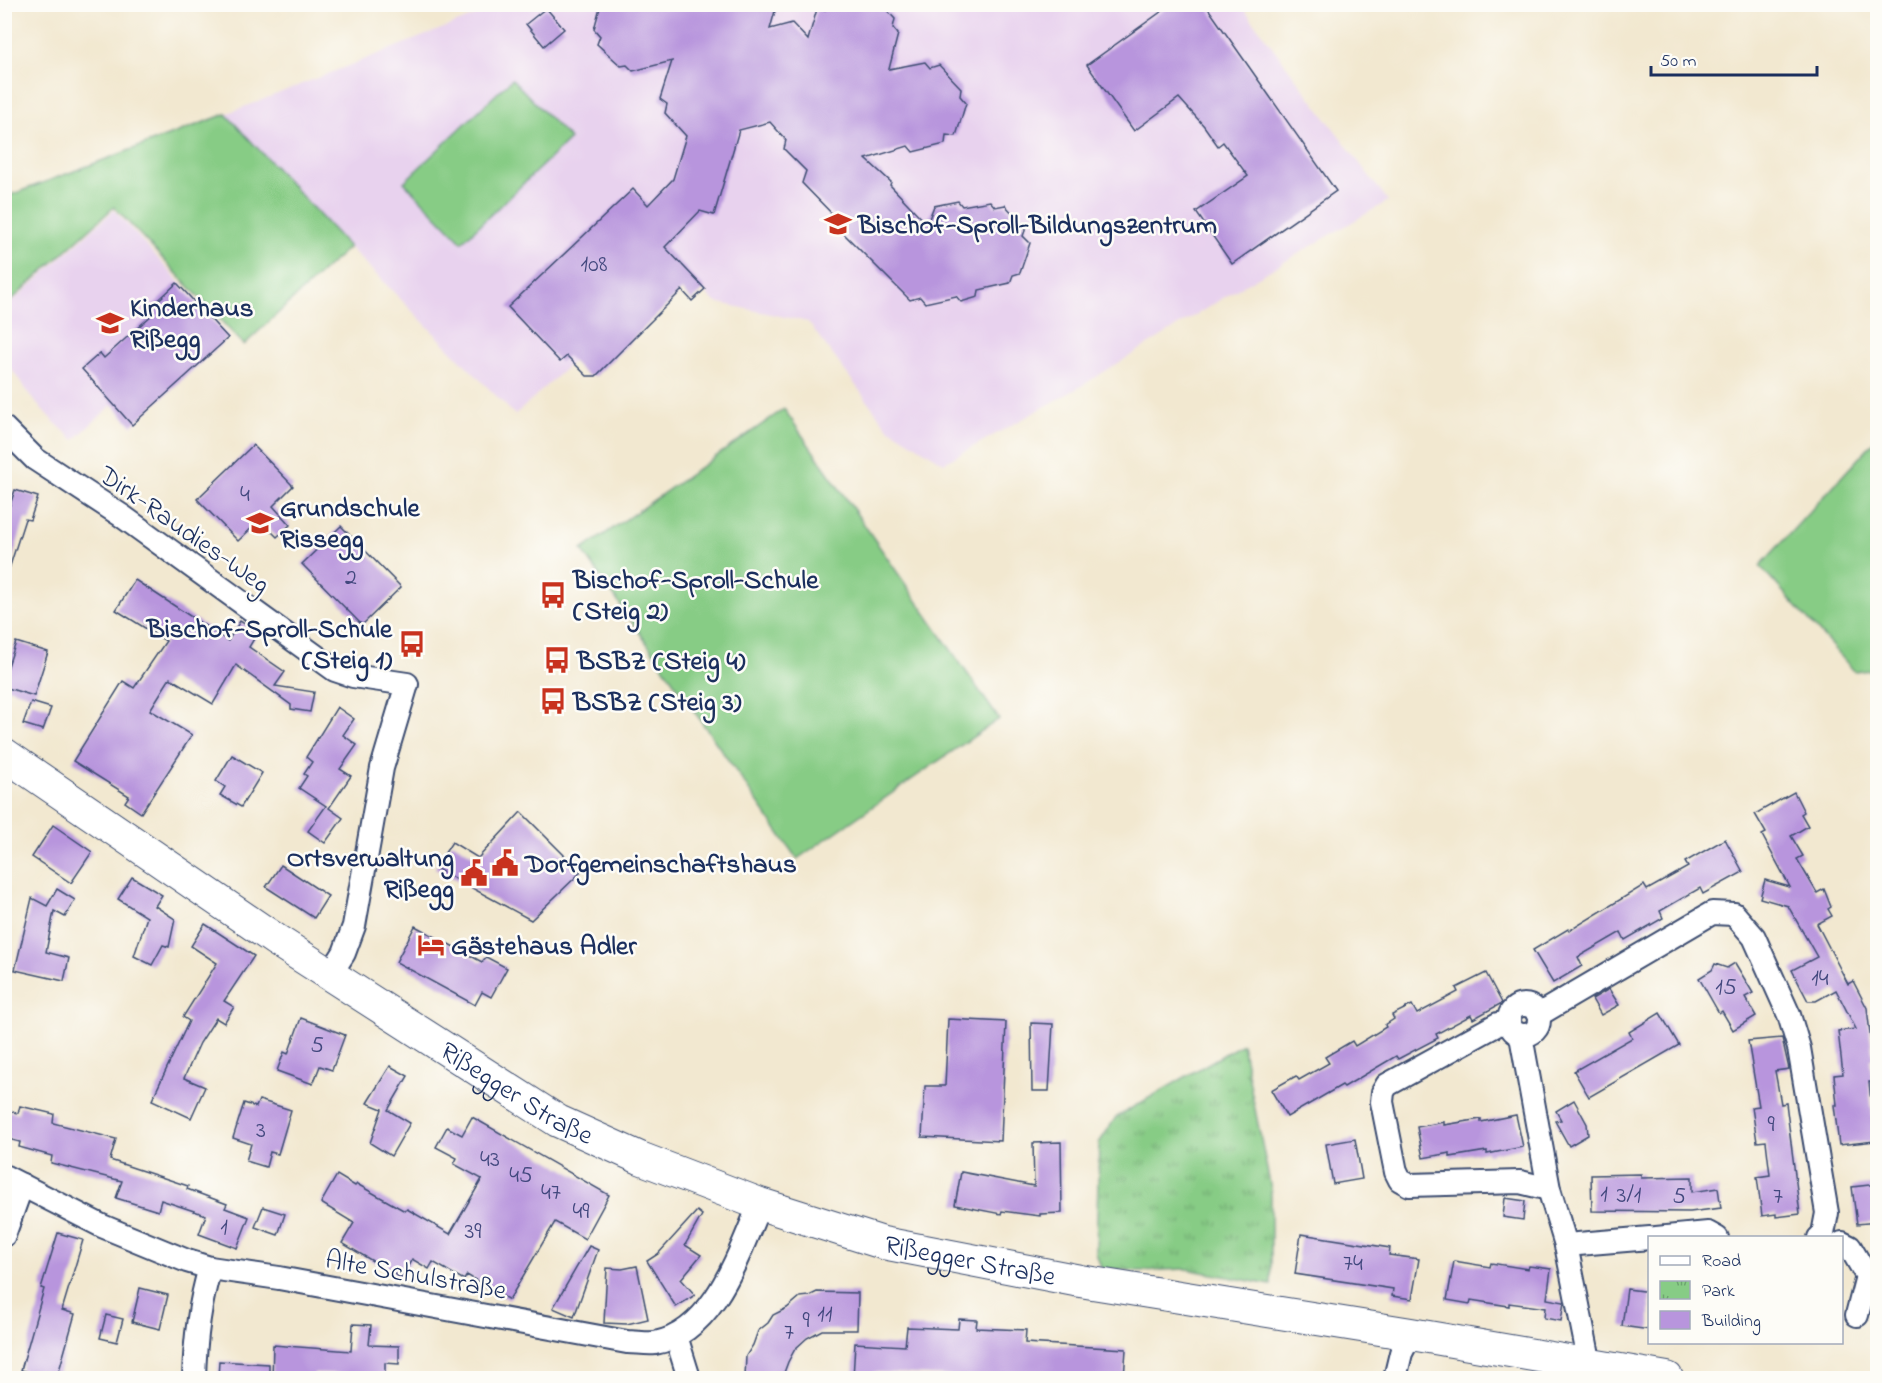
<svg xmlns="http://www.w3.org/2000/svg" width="1882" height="1383" viewBox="0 0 1882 1383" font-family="'Indie Flower',sans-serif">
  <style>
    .built { fill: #e8d2ee }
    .grass { fill: #87cc85; stroke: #517e72; stroke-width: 1.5 }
    .park { fill: url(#park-tufts); stroke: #517e72; stroke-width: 1.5 }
    .building { fill: #b895dd }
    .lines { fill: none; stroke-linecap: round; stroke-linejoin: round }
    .street-casing { stroke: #3b4b6f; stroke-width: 26 }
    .secondary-casing { stroke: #3b4b6f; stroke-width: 34 }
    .street { stroke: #fff; stroke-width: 22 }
    .secondary { stroke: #fff; stroke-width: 32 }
    .labels { text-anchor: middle; stroke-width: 5; stroke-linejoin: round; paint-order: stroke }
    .number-label { font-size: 24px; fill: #42487e }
    .poi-label { font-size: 27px; font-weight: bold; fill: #1b2f5e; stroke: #fdfcf7; text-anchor: start }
    .street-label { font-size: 27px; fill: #1b2f5e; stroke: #fdfcf7 }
  </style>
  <defs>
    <pattern id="park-tufts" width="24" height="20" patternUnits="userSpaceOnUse" patternTransform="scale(1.5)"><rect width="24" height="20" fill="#87cc85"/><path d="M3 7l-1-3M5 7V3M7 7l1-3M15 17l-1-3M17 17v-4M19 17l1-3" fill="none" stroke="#6ea670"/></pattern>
  </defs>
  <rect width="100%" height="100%" fill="#fdfcf7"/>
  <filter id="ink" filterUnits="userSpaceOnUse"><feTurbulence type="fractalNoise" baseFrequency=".0167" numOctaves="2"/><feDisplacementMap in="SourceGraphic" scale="12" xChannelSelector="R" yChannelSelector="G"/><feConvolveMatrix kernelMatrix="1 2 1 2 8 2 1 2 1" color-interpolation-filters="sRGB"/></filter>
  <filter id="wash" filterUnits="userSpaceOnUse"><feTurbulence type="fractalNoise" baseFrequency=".008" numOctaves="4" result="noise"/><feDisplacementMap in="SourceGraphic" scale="24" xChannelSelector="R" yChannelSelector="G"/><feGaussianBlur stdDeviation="1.35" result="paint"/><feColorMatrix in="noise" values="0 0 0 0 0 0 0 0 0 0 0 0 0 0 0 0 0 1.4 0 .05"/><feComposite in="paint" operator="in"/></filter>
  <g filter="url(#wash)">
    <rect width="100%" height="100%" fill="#f2e8d0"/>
    <g class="built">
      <path d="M502,5H1241L1388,201L1233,292L1078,388L944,463L887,427L808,322L715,302L677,265L515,415L349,247L226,114Z"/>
      <path d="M114,210L229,337L132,426L112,405L74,440L53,421L33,399L5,360V308Z"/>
    </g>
    <g class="grass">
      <path d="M512,79L570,139L462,242L404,182Z"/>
      <path d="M226,114L349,247L244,345L114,207L5,306V197Z"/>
      <path d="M784,409L999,719L797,859L582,550Z"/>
      <path d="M1877,438V669L1855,672L1760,566Z"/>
    </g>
    <path class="park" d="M1242,1044L1271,1189V1285L1186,1269L1138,1271L1101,1268L1096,1253L1099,1143L1116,1117Z"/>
    <g id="blocks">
      <g class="building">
        <path d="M601,4H777L770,29L792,23L808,40L817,9L825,10L827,4H881L895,19L893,28L898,34L889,69L925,62L930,68L939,65L961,88L960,96L966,103L956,136L946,135L945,144L913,152L908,146L866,159L891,182L890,185L927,224L934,206L958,201L962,206L990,201L995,207L1005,205L1026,228L1023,236L1030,243L1020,273L1013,275L1010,283L979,290L978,297L961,302L956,296L925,303L920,297L910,300L840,230L841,223L802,183L806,171L784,149L786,140L770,122L739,130L714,215L700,211L665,247L705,289L692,301L682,290L596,376H587L567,356L560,362L508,307L633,189L648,205L673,179L686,136L665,113L667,104L660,99L672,61L633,71L627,65L621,66L597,44L600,36L594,29Z"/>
        <path d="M1172,4H1205L1336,191L1232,264L1196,212L1248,176L1223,142L1218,146L1204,126L1179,98L1134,131L1087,65Z"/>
        <path d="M546,8L564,29L544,46L526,24Z"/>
        <path d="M177,283L228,338L132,425L82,369L100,353L104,358L154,313L150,308Z"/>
        <path d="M253,445L293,486L273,506L290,525L277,537L260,520L238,541L197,499Z"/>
        <path d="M15,490L38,497L30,520L25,519L8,572L4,571V504L10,505Z"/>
        <path d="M341,526L401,587L362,625L302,564Z"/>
        <path d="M135,580L228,641L240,621L258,632L249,647L285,672L275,686L314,692L310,712L291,709V705L236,665L213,704L170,678L150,710L192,735L141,813L125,802L129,796L73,761L123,681L134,688L166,641L116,610Z"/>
        <path d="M16,642L48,652L34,696L4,687V678Z"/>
        <path d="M31,702L51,708L43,730L23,724Z"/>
        <path d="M337,707L354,719L343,735L357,745L340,769L351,776L329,808L343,818L325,843L308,831L326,806L299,788L307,776L304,774L312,762L306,757Z"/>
        <path d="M232,755L262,773L241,807L220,795L225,787L216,781Z"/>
        <path d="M1794,792L1804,812L1801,814L1808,826L1791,836L1803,856L1797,859L1817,893L1824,889L1831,907L1828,909L1832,916L1817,924L1848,984L1853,981L1867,1008L1873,1059H1870L1872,1082H1869L1875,1141L1839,1145L1834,1105H1837L1834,1075L1843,1074L1838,1031L1856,1029L1836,990L1816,1001H1808L1792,970L1817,957L1788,906L1760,898L1765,880L1790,887L1762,835L1766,833L1755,814Z"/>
        <path d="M521,812L581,872L531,920L435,868L452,842L478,858Z"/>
        <path d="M53,825L92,852L71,883L32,857Z"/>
        <path d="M1725,839L1743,872L1703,894L1700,888L1660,911L1663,918L1625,940L1621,932L1578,957L1582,966L1553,983L1533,950L1568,929L1569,931L1644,885L1647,890L1688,867L1685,862Z"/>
        <path d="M281,865L328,896L314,918L266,887Z"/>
        <path d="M132,877L162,895L155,906L175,919L169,947L163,945L152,965L134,956L147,917L118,899Z"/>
        <path d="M57,889L75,900L65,917L54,911L46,952L69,958L64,981L15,970L32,898L47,906Z"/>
        <path d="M205,924L254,956L224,1001L234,1007L224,1023L216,1018L200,1043L184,1078L205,1087L191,1118L152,1100L189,1021L183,1017L217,963L191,946Z"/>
        <path d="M415,926L482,962L486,957L507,968L491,997L482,992L475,1005L396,962Z"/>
        <path d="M1735,963L1753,993L1745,997L1756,1016L1733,1030L1722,1011L1719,1013L1699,978L1712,970L1715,964L1727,968Z"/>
        <path d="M1486,973L1502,1003L1473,1019L1471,1015L1436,1034L1438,1038L1398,1059L1396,1056L1344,1087L1342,1085L1287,1117L1271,1090L1296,1076L1299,1080L1329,1063L1325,1057L1352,1041L1355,1046L1386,1027L1385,1025L1394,1019L1392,1015L1412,1005L1417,1014L1458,992L1456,988Z"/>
        <path d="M1609,989L1619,1005L1601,1015L1592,999Z"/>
        <path d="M1660,1013L1679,1045L1589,1097L1574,1071L1632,1038L1629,1032Z"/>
        <path d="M301,1018L345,1035L332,1070L320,1066L313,1084L277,1071L284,1052L288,1054Z"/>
        <path d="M948,1019L1006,1022L1001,1141L922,1137L925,1086H945Z"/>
        <path d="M1031,1023L1053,1024L1049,1091H1032Z"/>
        <path d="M1782,1038L1789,1069L1775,1071L1781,1104L1786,1103L1800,1214L1776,1217V1214L1762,1216L1757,1177L1770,1175L1766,1141L1757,1142L1752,1107L1759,1106L1748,1041Z"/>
        <path d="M390,1066L408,1076L388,1110L410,1123L391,1156L370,1143L382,1109L367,1103Z"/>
        <path d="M259,1100L291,1110L278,1154L270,1152L266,1167L246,1161L251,1144L233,1138L244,1103L256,1107Z"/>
        <path d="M1574,1100L1587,1124L1588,1135L1569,1146L1555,1121L1561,1120L1556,1111Z"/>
        <path d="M20,1106L54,1114L53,1123L116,1139L110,1160L188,1186L187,1189L227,1204L225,1208L249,1217L237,1248L199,1234L206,1215L161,1200L158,1211L116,1198L122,1181L51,1163L52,1156L19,1147L20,1142L4,1138V1110L18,1113Z"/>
        <path d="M1516,1115L1523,1147L1487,1154V1151L1450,1157V1153L1423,1158L1417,1127L1444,1122V1125L1481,1119V1122Z"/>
        <path d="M472,1117L609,1195L585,1239L555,1222L509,1300L467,1275L464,1280L433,1262L429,1269L412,1259L401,1278L342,1243L354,1223L321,1203L337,1175L355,1186L357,1184L405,1211L407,1209L450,1234L482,1179L454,1164L457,1158L436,1147L447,1127L462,1135Z"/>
        <path d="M1355,1139L1362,1179L1333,1184L1326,1144Z"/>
        <path d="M1061,1142L1062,1213L1040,1214V1216L1002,1211L1001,1214L955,1205L961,1172L1034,1186L1033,1143Z"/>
        <path d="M1641,1174V1178L1692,1177V1192L1718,1188L1721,1208L1690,1212L1592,1211L1591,1175Z"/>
        <path d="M1878,1184V1222L1857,1224L1852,1187Z"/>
        <path d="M1505,1198L1525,1201L1523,1220L1503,1217Z"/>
        <path d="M263,1207L285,1214L278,1235L255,1227Z"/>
        <path d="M697,1211L702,1215L685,1245L701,1255L681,1279L695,1295L676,1307L647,1261L658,1254Z"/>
        <path d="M58,1233L83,1240L62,1310L75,1314L57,1378H50L21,1370L44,1289L41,1288Z"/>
        <path d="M1301,1234L1390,1248L1389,1255L1419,1259L1412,1299L1392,1296L1393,1289L1295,1274Z"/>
        <path d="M589,1246L598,1250L574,1317L553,1308Z"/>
        <path d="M1454,1261L1490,1267L1491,1263L1528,1269L1529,1266L1551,1269L1547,1299L1564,1302L1561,1321L1544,1318L1545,1308L1509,1303V1306L1471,1300L1470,1304L1447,1300Z"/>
        <path d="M637,1266L648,1319L627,1324L604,1323L607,1268L622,1269Z"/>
        <path d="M140,1288L168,1295L160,1329L132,1322Z"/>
        <path d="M1627,1289L1650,1292V1330L1622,1326Z"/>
        <path d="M817,1292L858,1293L857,1330H822L807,1338L795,1349L788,1362L782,1378H745L746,1356L753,1345L758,1331L768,1323L773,1315L787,1308L800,1297L809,1296Z"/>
        <path d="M106,1315L123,1319L117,1342L100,1338Z"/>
        <path d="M959,1319L977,1320L976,1328L1026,1330L1025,1343L1126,1349L1124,1378H982L873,1372V1378H853L855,1343L905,1346L907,1327L958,1329Z"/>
        <path d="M353,1324L371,1325L369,1345L399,1346V1364L385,1363V1378H347V1374L314,1373V1378H272L273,1345L351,1351Z"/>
        <path d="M219,1361L269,1364V1378H218Z"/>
      </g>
    </g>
  </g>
  <g filter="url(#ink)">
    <use href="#blocks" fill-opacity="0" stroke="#3b4b6f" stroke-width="1.5"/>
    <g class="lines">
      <defs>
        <g id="street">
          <path d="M4,428L35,459L122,516L335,670L353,676L407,684L382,768L354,926L344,953L330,975"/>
          <circle cx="1524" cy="1020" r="15"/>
          <path d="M1538,1015L1712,913L1734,914L1754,937L1789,1015L1799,1048L1827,1213L1823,1234L1819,1238"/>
          <path d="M1508,1023L1498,1024L1387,1085L1383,1092L1382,1102L1396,1172L1400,1180L1409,1185L1520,1182L1549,1189"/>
          <path d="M1521,1036L1549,1189L1566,1245L1590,1365"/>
          <path d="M4,1176L102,1226L187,1261L210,1268L279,1278L627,1342C636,1342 647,1344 655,1343C715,1332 739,1252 760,1204"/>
          <path d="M4,1235L22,1185"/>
          <path d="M1656,1238L1708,1233L1717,1238"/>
          <path d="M1842,1243L1850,1247L1867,1276L1857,1315"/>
          <path d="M1566,1245L1650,1238"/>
          <path d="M676,1336L689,1378"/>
          <path d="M194,1378C195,1340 199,1305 210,1268"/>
          <path d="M1395,1378L1401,1353L1411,1334"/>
        </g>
        <g id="secondary">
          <path id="s1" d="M4,754L276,940L558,1121L640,1158L760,1204L883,1243L1080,1281L1411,1334L1667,1378"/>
        </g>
      </defs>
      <use href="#street" class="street-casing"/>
      <use href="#secondary" class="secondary-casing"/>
      <use href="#street" class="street"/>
      <use href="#secondary" class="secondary"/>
    </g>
  </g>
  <defs>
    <symbol id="school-bare" viewBox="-9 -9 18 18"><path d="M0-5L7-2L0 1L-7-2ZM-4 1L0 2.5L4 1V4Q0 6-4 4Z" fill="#c8321e" stroke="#fdfcf7" stroke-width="2.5" paint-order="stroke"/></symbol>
    <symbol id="bus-bare" viewBox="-9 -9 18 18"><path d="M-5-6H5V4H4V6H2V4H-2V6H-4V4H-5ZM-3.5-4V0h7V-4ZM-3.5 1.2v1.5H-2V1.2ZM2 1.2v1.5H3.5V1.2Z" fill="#c8321e" stroke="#fdfcf7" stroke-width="2.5" paint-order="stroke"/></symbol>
    <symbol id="civic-bare" viewBox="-9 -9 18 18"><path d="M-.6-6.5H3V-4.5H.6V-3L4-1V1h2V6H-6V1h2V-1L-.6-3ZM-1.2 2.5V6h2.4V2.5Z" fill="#c8321e" stroke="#fdfcf7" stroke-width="2.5" paint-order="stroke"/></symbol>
    <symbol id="hotel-bare" viewBox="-9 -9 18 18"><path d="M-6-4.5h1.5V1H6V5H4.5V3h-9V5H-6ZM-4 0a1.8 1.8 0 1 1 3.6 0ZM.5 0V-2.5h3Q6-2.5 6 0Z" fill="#c8321e" stroke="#fdfcf7" stroke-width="2.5" paint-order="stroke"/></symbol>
  </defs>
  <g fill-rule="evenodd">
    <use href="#school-bare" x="819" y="205" width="38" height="38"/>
    <use href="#school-bare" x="91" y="304" width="38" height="38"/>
    <use href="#school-bare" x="241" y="504" width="38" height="38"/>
    <use href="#bus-bare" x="534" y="576" width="38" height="38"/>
    <use href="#bus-bare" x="393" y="625" width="38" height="38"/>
    <use href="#bus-bare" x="538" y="641" width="38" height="38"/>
    <use href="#bus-bare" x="534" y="682" width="38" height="38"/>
    <use href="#civic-bare" x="486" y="844" width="38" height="38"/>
    <use href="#civic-bare" x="455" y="854" width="38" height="38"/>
    <use href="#hotel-bare" x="412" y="926" width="38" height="38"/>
  </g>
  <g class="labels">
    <g class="number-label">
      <text x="594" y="271">108</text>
      <text x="245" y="501">4</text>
      <text x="351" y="584">2</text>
      <text x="1820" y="985">14</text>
      <text x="1726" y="994">15</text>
      <text x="317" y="1052">5</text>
      <text x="1771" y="1131">9</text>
      <text x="261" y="1137">3</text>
      <text x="490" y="1166">43</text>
      <text x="521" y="1182">45</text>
      <text x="551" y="1199">47</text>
      <text x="1604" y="1201">1</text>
      <text x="1629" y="1202">3/1</text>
      <text x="1679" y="1203">5</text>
      <text x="1778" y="1203">7</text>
      <text x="581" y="1218">49</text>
      <text x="224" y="1234">1</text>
      <text x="473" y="1238">39</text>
      <text x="1353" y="1270">74</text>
      <text x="825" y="1321">11</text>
      <text x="806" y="1327">9</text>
      <text x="789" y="1339">7</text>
    </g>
    <g class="poi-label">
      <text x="858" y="233">Bischof-Sproll-Bildungszentrum</text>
      <text x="130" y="316">Kinderhaus<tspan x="130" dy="31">Rißegg</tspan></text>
      <text x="280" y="516">Grundschule<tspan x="280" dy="31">Rissegg</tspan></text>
      <text x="573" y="588">Bischof-Sproll-Schule<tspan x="573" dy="31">(Steig 2)</tspan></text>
      <text x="392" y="637" text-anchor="end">Bischof-Sproll-Schule<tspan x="392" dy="31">(Steig 1)</tspan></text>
      <text x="577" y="669">BSBZ (Steig 4)</text>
      <text x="573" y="710">BSBZ (Steig 3)</text>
      <text x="454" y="866" text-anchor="end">Ortsverwaltung<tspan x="454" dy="31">Rißegg</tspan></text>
      <text x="525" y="872">Dorfgemeinschaftshaus</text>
      <text x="451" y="954">Gästehaus Adler</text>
    </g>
    <g class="street-label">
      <text transform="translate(185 529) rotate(35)" y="9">Dirk-Raudies-Weg</text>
      <text dy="9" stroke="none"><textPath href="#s1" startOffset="615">Rißegger Straße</textPath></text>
      <text dy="9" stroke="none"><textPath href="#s1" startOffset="1101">Rißegger Straße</textPath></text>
      <text transform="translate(416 1274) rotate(10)" y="9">Alte Schulstraße</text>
    </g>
  </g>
  <rect width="1882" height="1383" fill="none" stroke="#fdfcf7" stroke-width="24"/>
  <rect x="1648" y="1236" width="195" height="108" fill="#fdfcf7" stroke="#a3aaba" stroke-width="1.5"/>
  <rect x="1660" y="1256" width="30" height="9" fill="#ffffff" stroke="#a3aaba" stroke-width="1.5"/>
  <text x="1702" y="1266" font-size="18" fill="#1b2f5e">Road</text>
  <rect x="1660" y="1281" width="30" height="18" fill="url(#park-tufts)" stroke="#a3aaba" stroke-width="1.5"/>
  <text x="1702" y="1296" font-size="18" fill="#1b2f5e">Park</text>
  <rect x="1660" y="1311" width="30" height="18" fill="#b895dd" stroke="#a3aaba" stroke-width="1.5"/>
  <text x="1702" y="1326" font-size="18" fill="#1b2f5e">Building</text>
  <path d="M1651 66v9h166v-9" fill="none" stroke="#1b2f5e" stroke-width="3"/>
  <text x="1660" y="66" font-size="18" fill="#1b2f5e" stroke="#fdfcf7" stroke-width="4.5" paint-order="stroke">50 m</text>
</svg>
